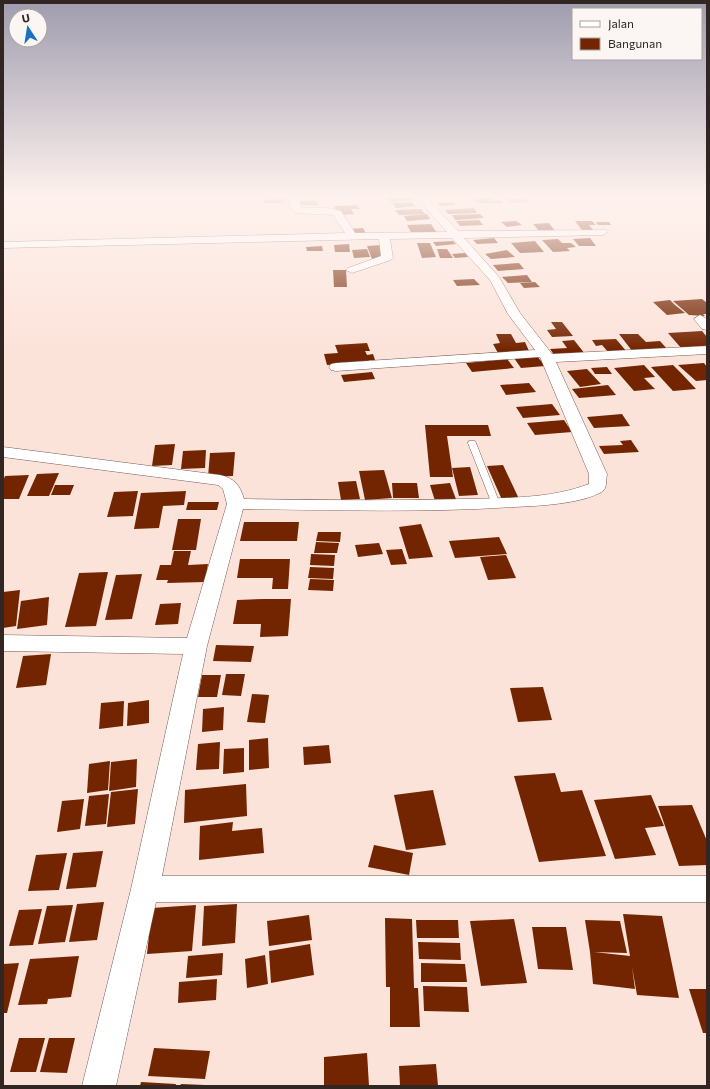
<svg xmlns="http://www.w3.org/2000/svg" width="710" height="1089" viewBox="0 0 710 1089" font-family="Commissioner,sans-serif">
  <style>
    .building { fill: #732400 }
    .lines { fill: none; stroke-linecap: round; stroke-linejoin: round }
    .lane-casing { stroke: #755b52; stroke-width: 1 }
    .street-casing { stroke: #755b52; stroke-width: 1 }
    .lane { fill: #fff; fill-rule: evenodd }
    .street { fill: #fff; fill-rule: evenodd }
  </style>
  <rect width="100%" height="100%" fill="#fce3da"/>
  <g class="building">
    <path d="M388,198H411L412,200L390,202Z"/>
    <path d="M472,198H489L492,201L500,200L503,203H477Z"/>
    <path d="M525,198L529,202L511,203L506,199Z"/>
    <path d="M283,199L284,203H264V200Z"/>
    <path d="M316,200L319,205H300L299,201Z"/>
    <path d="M411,202L415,206L396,208L393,203Z"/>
    <path d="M453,202L456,205L440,206L437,203Z"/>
    <path d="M357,205L360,209H351L354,214L339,215L334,206Z"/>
    <path d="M474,208L477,213L448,214L445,210Z"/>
    <path d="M421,209L425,214L399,215L395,210Z"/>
    <path d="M427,214L430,219L407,221L404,216Z"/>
    <path d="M480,214L484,218L455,220L452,215Z"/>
    <path d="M479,220L483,225L460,226L456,221Z"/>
    <path d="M516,221L522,225L507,227L501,222Z"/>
    <path d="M575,221H592L596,225H589L593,230H582Z"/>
    <path d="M596,222H609L611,225H598Z"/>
    <path d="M549,223L555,231L540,232L533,224Z"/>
    <path d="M431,224L437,233L412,234L407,225Z"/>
    <path d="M363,228L367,235L352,236L349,229Z"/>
    <path d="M494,238L498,243L477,244L473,240Z"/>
    <path d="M590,238L596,246H579L573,239Z"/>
    <path d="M558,239L562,243H571L576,247L567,248L570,251L553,252L542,240Z"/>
    <path d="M453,241L456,244L436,246L433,242Z"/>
    <path d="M535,241L544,252L520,253L511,243Z"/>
    <path d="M417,243H430L436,257L422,258Z"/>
    <path d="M349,244L350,252H335L334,245Z"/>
    <path d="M381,245L386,258L372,259L367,246Z"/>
    <path d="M322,246L323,251H307L306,247Z"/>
    <path d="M367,249L370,257L354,258L352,250Z"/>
    <path d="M437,249H447L453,258H440Z"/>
    <path d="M507,250L515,257L491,259L485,254Z"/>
    <path d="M465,253L468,257L455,258L452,254Z"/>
    <path d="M519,263L524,269L498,271L493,265Z"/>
    <path d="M333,270H346L347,287H334Z"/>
    <path d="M527,275L532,282L508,283L502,277Z"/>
    <path d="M474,279L480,285L457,286L453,280Z"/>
    <path d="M535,282L540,287L524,288L520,283Z"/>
    <path d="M702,299L707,303V314H703L705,316L689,315L673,301Z"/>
    <path d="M670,300L675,305L685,313L667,315L653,302Z"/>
    <path d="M551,322H562L573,336L552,337L547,330L556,329Z"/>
    <path d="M702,331L707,337V348L682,349L668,333Z"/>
    <path d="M496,334H511L516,343L525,342L529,351L498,353L493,344L500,343Z"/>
    <path d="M619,334H638L646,342L660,341L668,350L633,352Z"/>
    <path d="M616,339L627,352L609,353L602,345L596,346L592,340Z"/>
    <path d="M574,340L585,354L555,356L550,349L567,348L562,341Z"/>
    <path d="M367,343L370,351H365L367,355L373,354L375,360H369V362L327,365L324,354L338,353L335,345Z"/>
    <path d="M537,356L545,366L521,368L514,358Z"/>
    <path d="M507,359L514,368L472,372L466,363Z"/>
    <path d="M704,363L707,367V380L696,381L678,365Z"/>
    <path d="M644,365L655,377L644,378L655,389L634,391L614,368Z"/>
    <path d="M673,365L681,373L696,389L673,391L651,367Z"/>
    <path d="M607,367L612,374H595L591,368Z"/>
    <path d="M587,369L601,384L580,387L567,371Z"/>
    <path d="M372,372L375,379L344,382L341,375Z"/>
    <path d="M529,383L536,392L506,395L500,385Z"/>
    <path d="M608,385L616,395L579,398L572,389Z"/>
    <path d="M552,404L560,415L523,418L516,407Z"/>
    <path d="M622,414L630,426L594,428L587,417Z"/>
    <path d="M564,420L572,432L535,435L527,423Z"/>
    <path d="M425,425H488L491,436H447L453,477H430Z"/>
    <path d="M631,440L639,452L604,454L599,446L623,445L620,441Z"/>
    <path d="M175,444L172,465L152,466L155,445Z"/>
    <path d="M206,450L205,468L181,469L183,451Z"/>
    <path d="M235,452L233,476L208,477L210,453Z"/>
    <path d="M503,465L520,501L503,502L487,466Z"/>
    <path d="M470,467L478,495L459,496L452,468Z"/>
    <path d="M384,470L392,498L365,500L359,471Z"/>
    <path d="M59,473L49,496H27L37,474Z"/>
    <path d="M29,475L19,499H3V481L5,476Z"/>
    <path d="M356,481L360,499L341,500L338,482Z"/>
    <path d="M392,483H417L419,498H393Z"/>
    <path d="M450,483L457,502L436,504L430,485Z"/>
    <path d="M55,485H74L70,495H51Z"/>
    <path d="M138,491L133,516L107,517L114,492Z"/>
    <path d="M186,491L184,505L163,506L159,528L134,529L141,493Z"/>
    <path d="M188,502H219L217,510H186Z"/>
    <path d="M178,519H201L196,550H172Z"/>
    <path d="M244,522H299L297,541H240Z"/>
    <path d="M421,524L433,557L409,559L399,527Z"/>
    <path d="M318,532H341L340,542L316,541Z"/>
    <path d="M499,537L507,554L455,558L449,541Z"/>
    <path d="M316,542L339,543L337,553H314Z"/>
    <path d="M379,543L383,554L358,557L355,545Z"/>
    <path d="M402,549L407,564L391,565L386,550Z"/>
    <path d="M174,551H191L188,565L208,564L205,582L167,583L168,580H156L160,565H171Z"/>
    <path d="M311,554L335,555L334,566L310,565Z"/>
    <path d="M506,555L516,578L488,580L480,557Z"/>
    <path d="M240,559H290L288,589H272L273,578H237Z"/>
    <path d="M310,567L334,568L333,579L308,578Z"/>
    <path d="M108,572L96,626L65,627L79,573Z"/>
    <path d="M142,574L132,619L105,620L116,575Z"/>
    <path d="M310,579L334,580L333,591L308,590Z"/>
    <path d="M20,590L16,626L3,628V592Z"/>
    <path d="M49,597L47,625L17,629L21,601Z"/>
    <path d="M264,599H291L288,636L260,637L261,624H233L237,600Z"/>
    <path d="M181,603L178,624L155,625L160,604Z"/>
    <path d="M216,645L254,646L251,662L213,661Z"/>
    <path d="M51,654L46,685L16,688L23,656Z"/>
    <path d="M226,674H245L241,696L222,695Z"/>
    <path d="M202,675H221L217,697H198Z"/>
    <path d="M543,687L552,720L518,722L510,688Z"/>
    <path d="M252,694L269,695L265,723L247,722Z"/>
    <path d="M149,700V723L127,726L128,703Z"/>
    <path d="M124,701L123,726L99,729L101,703Z"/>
    <path d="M224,707L223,730L202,732L203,709Z"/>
    <path d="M268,738L269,768L249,770V740Z"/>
    <path d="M220,742L219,769L196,770L198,744Z"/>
    <path d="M329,745L331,763L304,765L303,747Z"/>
    <path d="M244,748V772L223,774L224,749Z"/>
    <path d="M137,759L136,787L109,791L111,762Z"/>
    <path d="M110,761L108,790L87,793L89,764Z"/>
    <path d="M555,773L561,792L582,790L606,856L539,862L514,776Z"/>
    <path d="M246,784L247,816L184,823L185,790Z"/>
    <path d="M138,789L135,824L107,827L111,792Z"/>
    <path d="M433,790L446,845L406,850L394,795Z"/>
    <path d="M109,794L106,824L85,826L89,796Z"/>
    <path d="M651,795L664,826L645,828L656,855L615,859L594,800Z"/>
    <path d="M84,799L80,829L57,832L62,801Z"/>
    <path d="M692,805L707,841V865L679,866L658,806Z"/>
    <path d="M233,822L232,831L262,828L264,853L199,860L200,826Z"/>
    <path d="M374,845L413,853L409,875L368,867Z"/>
    <path d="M103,851L96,887L66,889L73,853Z"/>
    <path d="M67,853L59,890L28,891L36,855Z"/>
    <path d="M104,902L97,940L69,942L77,904Z"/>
    <path d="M237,904L235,943L202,946L204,906Z"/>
    <path d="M73,905L65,942L38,944L47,906Z"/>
    <path d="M196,905L192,951L147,954L152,908Z"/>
    <path d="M42,909L33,945L9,946L19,910Z"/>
    <path d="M623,914L662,916L679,998L637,995L632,967L635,989L593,984L590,952L585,920L620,921L627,953L594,952L630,956Z"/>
    <path d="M309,915L312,940L269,946L267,921Z"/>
    <path d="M385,918L412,919L414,988H418L420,1027H390V987H386Z"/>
    <path d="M514,919L527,983L481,986L470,921Z"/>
    <path d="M416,920H458L459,938H417Z"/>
    <path d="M532,927H566L573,970L538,969Z"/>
    <path d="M418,942L460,943L461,960L419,959Z"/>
    <path d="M310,944L314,975L271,983L269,951Z"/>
    <path d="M223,953L222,975L186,978L188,956Z"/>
    <path d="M265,955L268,984L247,988L245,959Z"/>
    <path d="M79,956L71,997L48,999L47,1004L18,1005L30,959Z"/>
    <path d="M19,963L7,1013H3V964Z"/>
    <path d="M421,963L465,964L467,982H421Z"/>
    <path d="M217,979L216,1000L178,1003L179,982Z"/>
    <path d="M423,986L467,987L469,1012L424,1011Z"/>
    <path d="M689,989H707V1033H703Z"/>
    <path d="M19,1038H45L36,1072H10Z"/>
    <path d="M49,1038H75L67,1073L40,1072Z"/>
    <path d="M154,1048L210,1051L205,1079L148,1076Z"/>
    <path d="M367,1053L369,1086H324V1057Z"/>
    <path d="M436,1064L438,1086H400L399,1066Z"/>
    <path d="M141,1082L176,1084L175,1086H140Z"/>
    <path d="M181,1084L205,1085V1086H180Z"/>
  </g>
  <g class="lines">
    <defs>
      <path id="lane" d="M469,441H475L476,443L500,504L499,506L496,507L492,504L468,443Z"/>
      <g id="street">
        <path d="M288,198H298L301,208H327L341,211L355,233L447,232L417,198H427L458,231L607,230L608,232L603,235L464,238L499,277L520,313L552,354L707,346V354L556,362L607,474C606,479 607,488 603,491C583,504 537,506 514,507C424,513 333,510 243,509L207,646L162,876H707V902H156L116,1086H82L131,889L183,654L3,651V635L187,638L227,504L223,489L218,485L3,457V447L220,475C234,478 240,485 244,499C317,500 390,501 462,499C504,498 550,499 589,484V474L540,357L336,371L331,370L329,367L331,364L336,363L535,350L508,314L490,280L452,238L390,239L393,258L391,260L352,273L346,270L348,268L381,256L379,239L3,248V242L345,233L333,215L295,213L291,209Z"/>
        <path d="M700,315L707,319V330L702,329L694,319Z"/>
      </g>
    </defs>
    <use href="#lane" class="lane-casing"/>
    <use href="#street" class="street-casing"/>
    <use href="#lane" class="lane"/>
    <use href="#street" class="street"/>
  </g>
  <linearGradient id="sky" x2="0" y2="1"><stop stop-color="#9e9cae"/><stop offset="0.56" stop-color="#fef2ee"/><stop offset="1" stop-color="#fef2ee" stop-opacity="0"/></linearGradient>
  <rect width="710" height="351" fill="url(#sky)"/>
  <rect width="710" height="1089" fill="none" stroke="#322622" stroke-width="8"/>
  <rect x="572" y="8" width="130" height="52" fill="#fbf5f3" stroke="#aba29f"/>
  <rect x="580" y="21" width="20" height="6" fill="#ffffff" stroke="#aba29f"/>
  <text x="608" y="28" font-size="12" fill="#322622">Jalan</text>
  <rect x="580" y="38" width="20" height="12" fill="#732400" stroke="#aba29f"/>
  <text x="608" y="48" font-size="12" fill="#322622">Bangunan</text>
  <g transform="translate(28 28) rotate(348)"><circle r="19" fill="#fbf5f3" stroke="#aba29f"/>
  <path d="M0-3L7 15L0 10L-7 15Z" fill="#1a71bf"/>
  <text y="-6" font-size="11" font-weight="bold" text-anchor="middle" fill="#322622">U</text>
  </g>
</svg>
